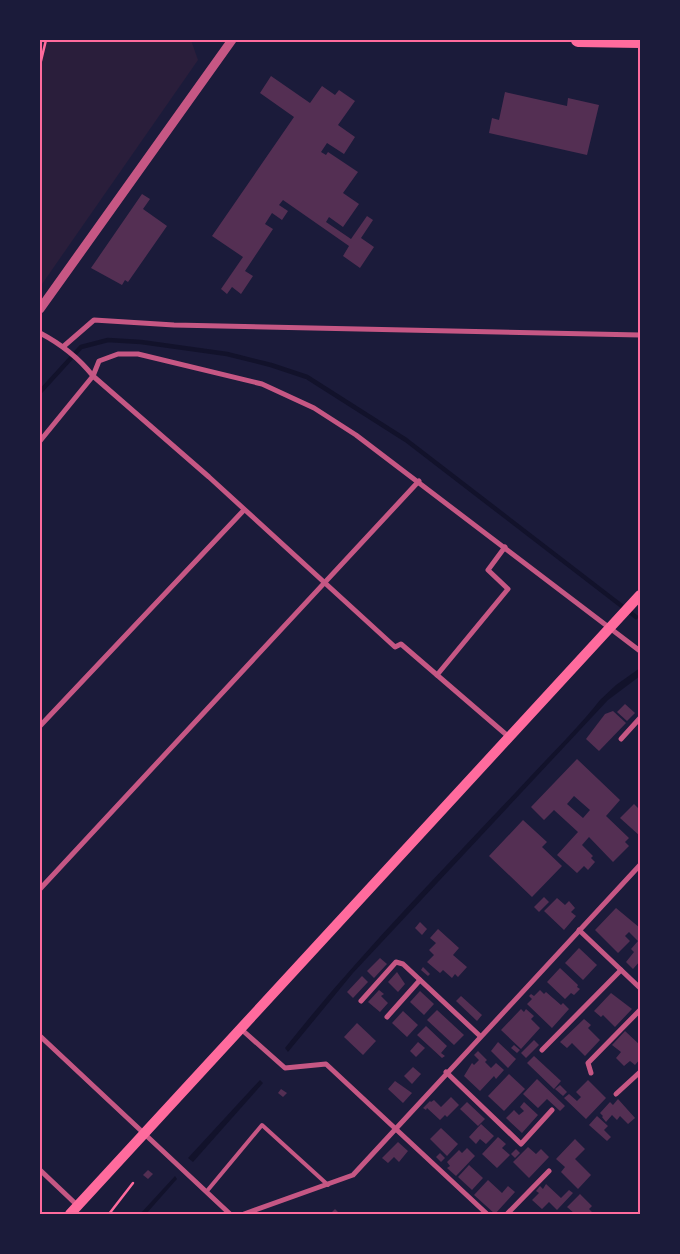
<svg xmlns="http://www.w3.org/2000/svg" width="680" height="1254" viewBox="0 0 680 1254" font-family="Signika,sans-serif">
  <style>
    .green { fill: #2a1e3b }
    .water { fill: #12122b }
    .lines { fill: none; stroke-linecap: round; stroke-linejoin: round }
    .stream { stroke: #12122b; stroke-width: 4.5 }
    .building { fill: #542f53; fill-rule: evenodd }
    .path { stroke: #ff6b9d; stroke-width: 2.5 }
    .service { stroke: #c65784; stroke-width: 4 }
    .minor { stroke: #c65784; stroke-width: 5 }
    .tertiary { stroke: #c65784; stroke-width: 9 }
    .secondary { stroke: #ff6b9d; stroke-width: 10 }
    .trunk { stroke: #ff6b9d; stroke-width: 14 }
    .neatline { fill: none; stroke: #ff6b9d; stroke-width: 2 }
  </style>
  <rect width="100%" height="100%" fill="#1b1b3a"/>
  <path class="green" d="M40,40H191L198,60L40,287Z"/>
  <g class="water">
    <path d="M640,668V676L608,700L353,973L288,1052L285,1048C360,953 446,867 529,778C553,752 578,728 600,700L616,685Z"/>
    <path d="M260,1080L263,1083L193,1162L188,1158Z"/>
    <path d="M175,1176L177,1179L146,1214H140Z"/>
  </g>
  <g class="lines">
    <path class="stream" d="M40,392L81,347L108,340L141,342L227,354L271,365L307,377L406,440L636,617"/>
  </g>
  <g class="building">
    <path d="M271,76L310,103L322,86L335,95L339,90L355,101L338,125L355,137L344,154L327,143L321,152L326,155L328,152L358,172L343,193L359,204L343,227L329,217L326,222L351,239L367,216L373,220L361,238L374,247L360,268L343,256L349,246L283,200L279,205L288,211L282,220L272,213L265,224L273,229L245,271L253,276L241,294L232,287L227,294L221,289L243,257L212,236L294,117L260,93Z"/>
    <path d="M505,92L567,106L568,98L599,105L587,155L489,133L492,118L499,120Z"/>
    <path d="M142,194L150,199L143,209L167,226L128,282L125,280L122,285L91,268Z"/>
    <path d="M625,704L635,713L627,721L617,712Z"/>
    <path d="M613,711L626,723L599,751L586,739L605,714Z"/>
    <path d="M577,759L620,800L606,816L629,838L625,842L629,846L613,862L589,837L582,845L593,856L591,858L595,862L588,870L584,866L577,873L557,855L578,832L554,810L544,820L531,807ZM574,796L590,810L583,818L567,804Z"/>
    <path d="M634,804L640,810V836L620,818Z"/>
    <path d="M523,820L547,842L542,847L562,866L532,897L489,856Z"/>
    <path d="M544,897L549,902L539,912L534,907Z"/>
    <path d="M557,898L565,905L569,901L575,908L571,912L576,916L564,930L544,911Z"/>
    <path d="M616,908L640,928V961L633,969L626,962L634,952L631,949L638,941L629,932L625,936L630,941L618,953L595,930Z"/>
    <path d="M420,922L427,929L422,935L415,928Z"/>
    <path d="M438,929L459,948L453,955L467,967L458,977L455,974L452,978L443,970L440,973L427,962L434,955L429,950L436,943L430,938Z"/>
    <path d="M579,948L597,965L583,980L565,963Z"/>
    <path d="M380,958L387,964L374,978L367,971Z"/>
    <path d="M423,967L430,974L428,976L421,970Z"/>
    <path d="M560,968L578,985L577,987L580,989L574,995L571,993L565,999L547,982Z"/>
    <path d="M397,972L405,984L398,992L388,982Z"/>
    <path d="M362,976L368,982L353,998L347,992Z"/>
    <path d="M379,990L384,994L381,996L388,1003L380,1012L368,1002Z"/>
    <path d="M540,990L544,994L546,992L561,1005L563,1003L569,1009L552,1028L527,1004L532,999L529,996L531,994L534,996Z"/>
    <path d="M420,991L434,1004L424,1015L410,1002Z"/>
    <path d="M611,993L632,1009L615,1027L603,1015L601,1017L594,1011Z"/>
    <path d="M461,996L482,1015L477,1021L456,1001Z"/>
    <path d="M521,1009L524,1012L526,1009L534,1016L531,1019L540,1028L521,1049L501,1030Z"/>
    <path d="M437,1010L464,1035L454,1045L427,1020Z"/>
    <path d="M403,1011L418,1025L407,1037L392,1023Z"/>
    <path d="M584,1019L591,1025L588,1028L600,1040L585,1056L572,1043L567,1048L560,1042Z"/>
    <path d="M357,1023L376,1041L363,1055L344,1037Z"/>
    <path d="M426,1026L447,1046L441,1053L445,1056L442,1058L417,1035Z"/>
    <path d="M625,1031L640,1045V1059L635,1065L630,1061L624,1066L616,1058L621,1052L612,1045Z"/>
    <path d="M534,1040L539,1045L526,1058L521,1053Z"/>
    <path d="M418,1042L425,1048L416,1057L410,1051Z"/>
    <path d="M498,1042L516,1059L508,1068L491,1051Z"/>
    <path d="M514,1045L520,1050L517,1053L511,1048Z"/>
    <path d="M478,1051L487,1060L485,1062L491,1068L496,1063L504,1070L496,1079L494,1076L480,1091L464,1076L472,1063L474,1065L479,1060L474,1055Z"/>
    <path d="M534,1056L561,1081L554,1089L527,1063Z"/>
    <path d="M413,1067L421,1074L412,1084L404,1076Z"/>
    <path d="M509,1074L525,1089L504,1111L488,1096Z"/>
    <path d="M537,1079L565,1106L560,1111L547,1099L538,1108L523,1094Z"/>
    <path d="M588,1080L606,1098L586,1119L564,1098L569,1094L577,1101L581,1097L576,1092Z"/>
    <path d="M395,1081L412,1093L403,1103L388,1089Z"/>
    <path d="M560,1085L567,1092L563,1096L555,1089Z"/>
    <path d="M281,1089L287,1093L283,1097L278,1093Z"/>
    <path d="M451,1097L459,1105L447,1117L445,1115L440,1120L427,1108L426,1110L423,1108L430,1101L431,1102L434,1100L441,1107Z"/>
    <path d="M618,1099L635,1118L628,1124L620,1116L617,1120L612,1115L606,1122L602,1117L603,1116L600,1113L610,1102L613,1105Z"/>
    <path d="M467,1102L485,1119L478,1126L460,1109Z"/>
    <path d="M524,1102L538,1115L522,1133L506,1118L514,1110L519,1115L524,1111L520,1107Z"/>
    <path d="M597,1116L608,1126L604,1130L611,1137L607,1141L589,1125Z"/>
    <path d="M481,1124L494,1136L486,1144L480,1139L476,1144L469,1137Z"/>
    <path d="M441,1128L458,1144L447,1156L430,1139Z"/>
    <path d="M498,1137L506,1144L502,1148L510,1155L497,1168L482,1154Z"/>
    <path d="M575,1139L585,1149L575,1159L591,1175L578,1189L561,1172L565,1167L556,1159Z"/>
    <path d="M398,1142L408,1151L399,1162L394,1157L388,1163L382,1158Z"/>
    <path d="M528,1147L536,1154L541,1149L549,1157L529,1178L513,1162Z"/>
    <path d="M467,1148L475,1156L456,1176L447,1168L450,1166L447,1162L459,1150L462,1153Z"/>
    <path d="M516,1149L520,1153L515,1158L511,1154Z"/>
    <path d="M440,1153L445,1158L441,1162L436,1157Z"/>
    <path d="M469,1165L483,1178L472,1190L458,1177Z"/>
    <path d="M148,1170L153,1174L148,1179L143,1175Z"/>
    <path d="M488,1180L502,1193L508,1186L515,1192L495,1214L474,1195Z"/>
    <path d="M546,1184L561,1198L569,1190L573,1193L557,1210L549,1202L542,1209L532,1200L539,1193L536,1191L540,1186L543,1189Z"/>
    <path d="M580,1194L592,1206L589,1209L594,1214H575L567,1207Z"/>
    <path d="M335,1209L340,1214H330Z"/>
  </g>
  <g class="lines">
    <g class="path">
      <path d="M40,65L46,40"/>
      <path d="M109,1214L133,1183"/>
    </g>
    <path class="service" d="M207,1191L262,1125L328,1185"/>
    <g class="minor">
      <path d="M40,333C61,344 78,357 93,376L209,477L395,647L401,644L509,737"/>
      <path d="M64,346L94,320L174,325L640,335"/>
      <path d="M40,441L93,376L99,361L118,354H138L262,384L314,408L356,435L640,651"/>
      <path d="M437,675L508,589L488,570L505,547"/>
      <path d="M40,726L244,510"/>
      <path d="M621,739L640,718"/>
      <path d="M40,889L419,481"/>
      <path d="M579,930L640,988"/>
      <path d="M361,1001L396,962L403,964L480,1036"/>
      <path d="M387,1017L420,980"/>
      <path d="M241,1029L285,1068L326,1064L487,1214"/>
      <path d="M40,1036L230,1214"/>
      <path d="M542,1050L621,970"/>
      <path d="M446,1072L521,1144L552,1110"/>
      <path d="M591,1073L588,1063L640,1010"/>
      <path d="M616,1094L640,1072"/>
      <path d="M40,1170L78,1206"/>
      <path d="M244,1214L353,1175L640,865"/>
      <path d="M507,1214L549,1171"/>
    </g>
    <path class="tertiary" d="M40,309L232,40"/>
    <path class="secondary" d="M70,1214L640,595"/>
    <path class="trunk" d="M578,40L640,41"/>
  </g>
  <rect width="680" height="1254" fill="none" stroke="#1b1b3a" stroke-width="82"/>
  <rect x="41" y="41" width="598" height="1172" class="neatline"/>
</svg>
